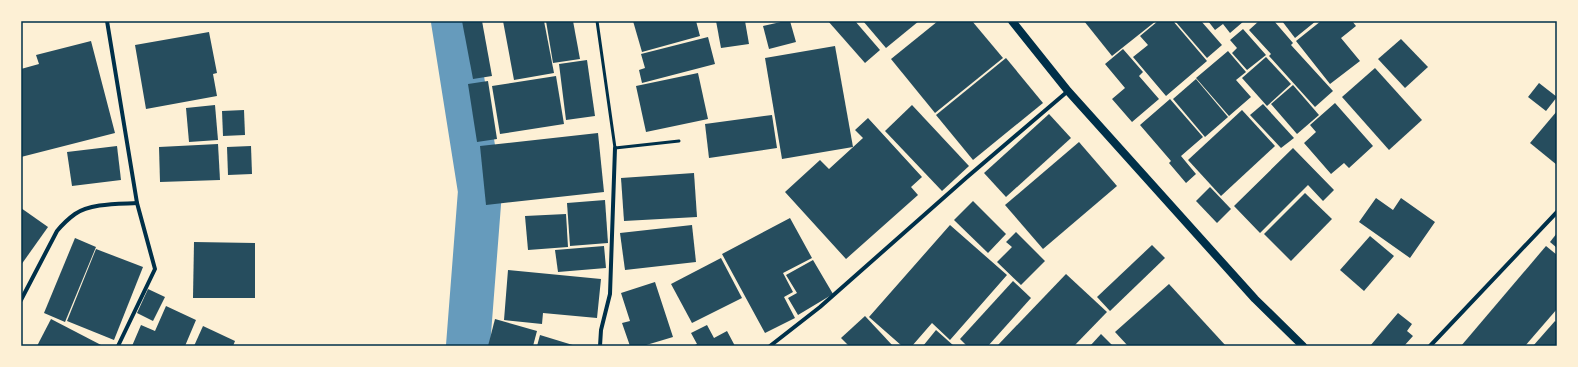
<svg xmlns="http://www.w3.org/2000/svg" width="1578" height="367" viewBox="0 0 1578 367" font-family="'Source Sans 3',sans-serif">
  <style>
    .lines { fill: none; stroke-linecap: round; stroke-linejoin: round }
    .river { stroke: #669bbc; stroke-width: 44 }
    .building { fill: #264d5e }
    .service { stroke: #003049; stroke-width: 3 }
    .minor { stroke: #003049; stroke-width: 4 }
    .secondary { stroke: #003049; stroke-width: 8 }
    .neatline { fill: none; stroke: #003049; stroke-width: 1.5 }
  </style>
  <rect width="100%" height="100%" fill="#fdf0d5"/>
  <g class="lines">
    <path class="river" d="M453,21L480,191L468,346"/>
  </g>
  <g class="building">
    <path d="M462,21H482L492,76L473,79Z"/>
    <path d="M503,21H544L554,73L514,80Z"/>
    <path d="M546,21H573L580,59L553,63Z"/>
    <path d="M633,21H696L700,36L642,52Z"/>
    <path d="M716,21H745L749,44L721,48Z"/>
    <path d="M785,21H790L796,42L769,49L763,26Z"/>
    <path d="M828,21H855L880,50L865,63Z"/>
    <path d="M863,21H919L886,48Z"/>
    <path d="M938,21H972L1003,58L935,113L891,59Z"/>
    <path d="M1084,21H1156L1112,56Z"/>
    <path d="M1158,21H1173L1207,61L1166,96L1133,57L1148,45L1140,36Z"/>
    <path d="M1175,21H1201L1222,45L1207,58Z"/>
    <path d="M1208,21H1244L1230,33L1223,24L1215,30Z"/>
    <path d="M1259,21H1274L1293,43L1291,45L1333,91L1315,107L1269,56L1271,54L1249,30Z"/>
    <path d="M1282,21H1316L1295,38Z"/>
    <path d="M1321,21H1352L1356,26L1341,38L1360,61L1330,84L1296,41Z"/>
    <path d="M1243,29L1266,55L1247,70L1232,53L1237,48L1230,40Z"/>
    <path d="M209,32L217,73L213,74L217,96L146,109L135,45Z"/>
    <path d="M708,37L715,64L642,83L639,70L645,68L641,54Z"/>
    <path d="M1401,39L1428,67L1405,88L1378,59Z"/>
    <path d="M91,41L115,133L21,157V69L39,64L36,55Z"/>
    <path d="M835,46L853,147L782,159L765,58Z"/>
    <path d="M1123,49L1143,72L1139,76L1159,99L1132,122L1112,99L1125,88L1105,64Z"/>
    <path d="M1228,51L1246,72L1236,80L1251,97L1229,116L1196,78Z"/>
    <path d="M1266,57L1291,84L1267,106L1242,78Z"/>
    <path d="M1006,58L1043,103L973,160L936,115Z"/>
    <path d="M587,60L595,116L566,120L559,64Z"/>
    <path d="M1375,68L1422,120L1389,150L1342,97Z"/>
    <path d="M698,73L708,119L646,132L636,86Z"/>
    <path d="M556,76L564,124L500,134L492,86Z"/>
    <path d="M1196,79L1228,117L1205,137L1173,99Z"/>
    <path d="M488,81L497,139L477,142L468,84Z"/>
    <path d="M1539,83L1557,97L1546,111L1528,97Z"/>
    <path d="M1293,85L1319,115L1297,134L1271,104Z"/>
    <path d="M1170,99L1203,137L1181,156L1196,174L1186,183L1169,163L1171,161L1140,125Z"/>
    <path d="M1335,103L1373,146L1349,168L1344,163L1331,174L1304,143L1316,132L1310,125Z"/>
    <path d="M1263,104L1294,138L1281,148L1250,115Z"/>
    <path d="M215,105L218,140L189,142L186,108Z"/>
    <path d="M912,105L969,166L942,191L885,131Z"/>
    <path d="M244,110L245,135L223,136L222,111Z"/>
    <path d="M1242,110L1275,146L1221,196L1188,160Z"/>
    <path d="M1557,111V165L1530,143Z"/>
    <path d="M1049,114L1071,138L1006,197L984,173Z"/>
    <path d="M772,115L777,148L709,158L705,124Z"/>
    <path d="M868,118L922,177L911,187L918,195L846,259L785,192L820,160L829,169L863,138L855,130Z"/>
    <path d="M598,133L604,192L486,205L480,146Z"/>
    <path d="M1079,142L1117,186L1043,249L1005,205Z"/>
    <path d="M218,144L220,180L160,182L159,147Z"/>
    <path d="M117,146L121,180L72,186L67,152Z"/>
    <path d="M251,146L252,174L228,175L227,147Z"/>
    <path d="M1293,148L1334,190L1323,201L1308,185L1260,233L1234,206Z"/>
    <path d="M694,173L697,217L624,221L621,178Z"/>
    <path d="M1210,187L1231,209L1217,223L1196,201Z"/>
    <path d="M1305,193L1332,219L1291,261L1264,234Z"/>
    <path d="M1376,198L1393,210L1401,198L1435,222L1410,258L1359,222Z"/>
    <path d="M605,200L608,243L570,246L567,203Z"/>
    <path d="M973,201L1006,234L988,253L954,220Z"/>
    <path d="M21,208L48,227L21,265Z"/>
    <path d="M566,214L568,247L528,250L525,216Z"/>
    <path d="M790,218L812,258L783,273L793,292L784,297L795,318L765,333L722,254Z"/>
    <path d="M692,225L696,262L625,270L620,233Z"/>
    <path d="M950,225L1007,275L950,340L932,323L912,346H902L869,317Z"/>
    <path d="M1016,232L1045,261L1021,285L997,262L1012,247L1006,242Z"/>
    <path d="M1557,233V248L1550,242Z"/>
    <path d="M1370,236L1394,256L1364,291L1340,270Z"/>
    <path d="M75,238L96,247L65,322L44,313Z"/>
    <path d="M194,242L255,243V298H193Z"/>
    <path d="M1152,245L1165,258L1110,311L1097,297Z"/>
    <path d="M604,246L606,268L558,272L555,250Z"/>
    <path d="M1546,246L1557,255V309L1525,346H1461Z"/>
    <path d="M96,249L143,267L114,340L67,321Z"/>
    <path d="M721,258L742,298L692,323L671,284Z"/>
    <path d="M813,260L833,294L798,315L788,298L797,293L786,275Z"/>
    <path d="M508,270L601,279L597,318L543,313L542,324L504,320Z"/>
    <path d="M1066,274L1107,312L1074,346H997Z"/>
    <path d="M1013,281L1031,298L988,346H967L960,339Z"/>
    <path d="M655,282L673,337L643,346H630L622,323L630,321L621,293Z"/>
    <path d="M1169,284L1192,309L1226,346H1128L1115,332Z"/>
    <path d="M148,289L165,297L153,321L137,313Z"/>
    <path d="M166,306L196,320L185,346H132L141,325L155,331Z"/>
    <path d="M1398,313L1412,324L1407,331L1413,336L1404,346H1370Z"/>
    <path d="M865,316L893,346H849L841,338Z"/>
    <path d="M51,319L103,346H37Z"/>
    <path d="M495,319L537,331L533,346H488Z"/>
    <path d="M1555,321L1557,323V346H1533Z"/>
    <path d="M707,325L714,338L727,331L735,346H693L697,344L691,333Z"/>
    <path d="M203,326L235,341L233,346H194Z"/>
    <path d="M936,330L954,346H923Z"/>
    <path d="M1101,334L1113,346H1090Z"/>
    <path d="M540,335L576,346H537Z"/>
  </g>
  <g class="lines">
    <path class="service" d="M597,21L615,148L679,141"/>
    <g class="minor">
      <path d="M107,21L137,203L155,269L118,346"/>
      <path d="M21,300L57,231C62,225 68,219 75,214C90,203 119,204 137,203"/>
      <path d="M600,346L601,330L610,294L615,148"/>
      <path d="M770,346L820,307L966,178L1068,91"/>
      <path d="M1430,346L1557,212"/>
    </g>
    <path class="secondary" d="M1012,21L1068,91L1255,299L1303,346"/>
  </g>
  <rect width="1578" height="367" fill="none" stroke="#fdf0d5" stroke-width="44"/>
  <rect x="22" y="22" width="1534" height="323" class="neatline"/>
</svg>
